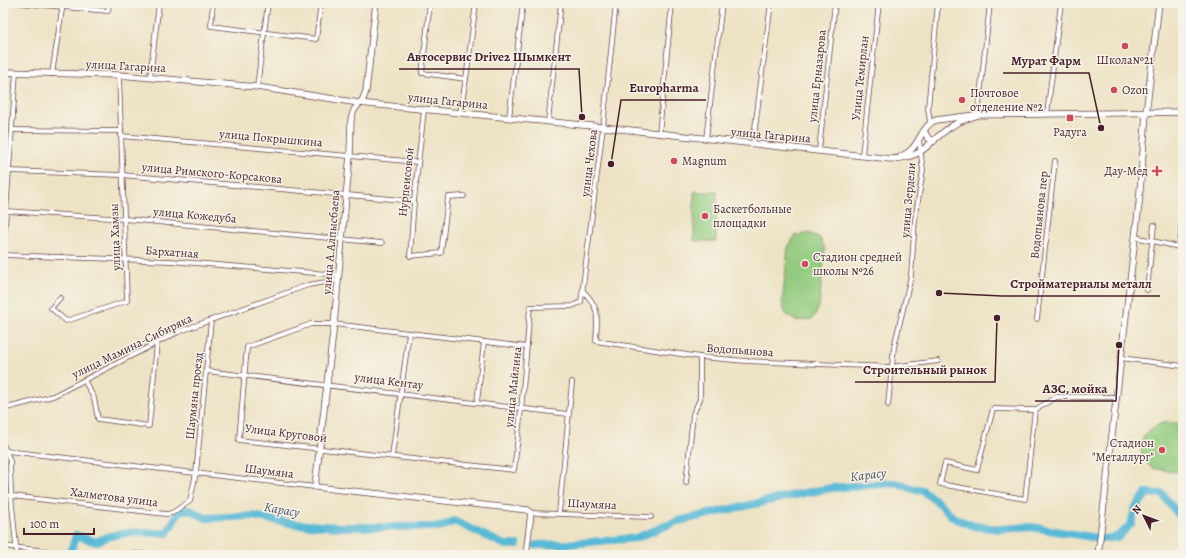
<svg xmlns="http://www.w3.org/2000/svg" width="1186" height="558" viewBox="0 0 1186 558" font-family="Alegreya,serif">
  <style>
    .green { fill: #92cb7e; stroke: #6e7554 }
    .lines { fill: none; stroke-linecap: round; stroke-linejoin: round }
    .river { stroke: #58bad6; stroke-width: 8 }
    .street-casing { stroke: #623c42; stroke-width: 5.5 }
    .secondary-casing { stroke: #623c42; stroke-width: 7 }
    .street { stroke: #fff; stroke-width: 4 }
    .secondary { stroke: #fff; stroke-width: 5.5 }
    .poi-dot { fill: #d1495b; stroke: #f7f3e8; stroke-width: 1.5 }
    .labels { text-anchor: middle; stroke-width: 3; stroke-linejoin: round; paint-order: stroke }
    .poi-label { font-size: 12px; fill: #4a1f2b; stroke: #f7f3e8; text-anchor: start }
    .street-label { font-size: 12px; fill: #4a1f2b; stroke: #f7f3e8 }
    .water-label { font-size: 13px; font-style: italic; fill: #4f5567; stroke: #f7f3e8 }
    .leader { fill: none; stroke: #4a1f2b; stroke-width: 1.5 }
    .callout-dot { fill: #4a1f2b; stroke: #f7f3e8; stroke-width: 1.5 }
    .callout-label { font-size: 13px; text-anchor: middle; font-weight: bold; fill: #4a1f2b; stroke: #f7f3e8; stroke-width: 3; stroke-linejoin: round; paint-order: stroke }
  </style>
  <rect width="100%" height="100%" fill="#f7f3e8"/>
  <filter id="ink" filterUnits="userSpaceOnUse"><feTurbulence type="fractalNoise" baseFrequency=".025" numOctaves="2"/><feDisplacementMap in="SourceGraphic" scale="8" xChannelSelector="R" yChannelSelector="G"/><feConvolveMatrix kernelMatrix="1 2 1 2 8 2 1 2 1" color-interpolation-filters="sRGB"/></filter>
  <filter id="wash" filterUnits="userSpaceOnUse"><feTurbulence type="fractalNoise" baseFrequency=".012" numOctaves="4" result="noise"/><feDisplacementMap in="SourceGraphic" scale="16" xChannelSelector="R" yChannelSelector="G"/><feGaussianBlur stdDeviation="0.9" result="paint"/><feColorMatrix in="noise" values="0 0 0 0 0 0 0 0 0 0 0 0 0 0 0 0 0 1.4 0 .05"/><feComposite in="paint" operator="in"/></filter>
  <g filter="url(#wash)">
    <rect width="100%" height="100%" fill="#ede3c4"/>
    <g class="green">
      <path d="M694,192H717L716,241H694Z"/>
      <path d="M809,233L820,238L825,249L819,306L816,314L812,319L796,321L786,314L782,304L788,247L795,236Z"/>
      <path d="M1165,422L1183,424V473L1152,468C1132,449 1141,430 1165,422Z"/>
    </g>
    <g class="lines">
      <g class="river">
        <path d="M536,545L567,544L636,538L678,521L799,494L832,488L893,483L904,485L912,489L922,490L940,504L954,518L974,526L999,529L1032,527L1103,539L1118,537L1131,524L1135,509L1147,493L1162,494L1183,520"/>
        <path d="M70,555L76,535L96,542C121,529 140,533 167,533L180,510H190L206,518L253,516L295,524L338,527H441L454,521L505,545H517"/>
      </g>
    </g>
  </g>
  <g filter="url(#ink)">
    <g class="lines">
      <defs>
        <g id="street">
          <path d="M20,3L108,11L109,3"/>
          <path d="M213,3L211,26L316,39L321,3"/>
          <path d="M430,3L422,73L466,79"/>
          <path d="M52,74L63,3"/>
          <path d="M150,77L159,3"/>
          <path d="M257,87L268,3"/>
          <path d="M424,110L414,201L410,256L441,253L448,197L464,196"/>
          <path d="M460,113L466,79L476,3"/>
          <path d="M1047,114L1061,3"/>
          <path d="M978,115L990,3"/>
          <path d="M509,118L523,3"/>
          <path d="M548,122L561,3"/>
          <path d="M930,122L928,108L938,3"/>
          <path d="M12,130L121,131"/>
          <path d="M659,134L672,3"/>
          <path d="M121,136L418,162"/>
          <path d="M706,139L722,3"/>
          <path d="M753,144L771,3"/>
          <path d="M819,150L835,3"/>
          <path d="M862,155L879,3"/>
          <path d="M9,171L122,175L414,201"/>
          <path d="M6,211L125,219L382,243"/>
          <path d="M1135,237L1179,247"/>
          <path d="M1180,243L1182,221"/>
          <path d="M3,255L170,261L339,275"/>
          <path d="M3,255L16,72"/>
          <path d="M1147,290L1154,225"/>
          <path d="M583,291C601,309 597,317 596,341L700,357L746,361L891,367L938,361"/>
          <path d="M60,298L51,308L66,321L127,301L119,75"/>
          <path d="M1037,319L1055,161"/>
          <path d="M527,347L334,324H311L247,347L239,440L514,470C521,415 526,361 530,307L572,306L581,302L603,127L616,3"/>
          <path d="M1121,358L1183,366"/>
          <path d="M206,371L568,414"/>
          <path d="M84,380L94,398L98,419L149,426L157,343"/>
          <path d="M477,402L484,342"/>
          <path d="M888,405L894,347L911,276L915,220L923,170L919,140"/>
          <path d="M3,409L53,396L178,332L308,285L338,280"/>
          <path d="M1035,410L1025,499L940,484L945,463L977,470L993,409L1035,410L1056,397H1116"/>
          <path d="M3,444L10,461L11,495L17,555"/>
          <path d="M7,451L315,487"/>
          <path d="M392,456L409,333"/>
          <path d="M686,483L693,414L700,399V357"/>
          <path d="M3,495L166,514L172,513L190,501L196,473L211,320"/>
          <path d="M531,513L651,517"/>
          <path d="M559,513L572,382"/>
          <path d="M3,546L55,552"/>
          <path d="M135,554L165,555"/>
        </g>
        <g id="secondary">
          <path d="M376,3L366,91L363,99L354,110L351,119L350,155L334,324L315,487L528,510L531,513L526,555"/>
          <path d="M3,72L119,75L257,87L359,103L603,127L891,159C928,157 925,143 952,126C959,121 969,118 978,115"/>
          <path d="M924,131L928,138L934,141"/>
          <path d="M901,156C919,151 920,126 936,120L975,115L1183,112"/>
          <path d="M1098,555L1139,204L1146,114L1159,3"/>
        </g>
      </defs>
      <use href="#street" class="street-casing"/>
      <use href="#secondary" class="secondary-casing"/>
      <use href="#street" class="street"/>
      <use href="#secondary" class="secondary"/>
    </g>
  </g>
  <g class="poi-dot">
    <circle cx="1125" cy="46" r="4"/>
    <circle cx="1114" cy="90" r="4"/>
    <circle cx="962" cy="100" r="4"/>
    <rect x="1066" y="114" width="8" height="8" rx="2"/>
    <circle cx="674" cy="161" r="4"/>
    <path d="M1155 165h4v4h4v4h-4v4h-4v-4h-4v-4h4z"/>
    <circle cx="705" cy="216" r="4"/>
    <circle cx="805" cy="264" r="4"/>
    <circle cx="1162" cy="450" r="4"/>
  </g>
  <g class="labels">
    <g class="poi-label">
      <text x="1125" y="64" text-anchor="middle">Школа№21</text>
      <text x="1122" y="94">Ozon</text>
      <text x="970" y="97">Почтовое<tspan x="970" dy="14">отделение №2</tspan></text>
      <text x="1070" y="136" text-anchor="middle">Радуга</text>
      <text x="682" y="165">Magnum</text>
      <text x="1148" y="175" text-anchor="end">Дау-Мед</text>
      <text x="713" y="213">Баскетбольные<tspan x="713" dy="14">площадки</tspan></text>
      <text x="813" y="261">Стадион средней<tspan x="813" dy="14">школы №26</tspan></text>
      <text x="1154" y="447" text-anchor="end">Стадион<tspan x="1154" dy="14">"Металлург"</tspan></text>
    </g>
    <g class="street-label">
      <text transform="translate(126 66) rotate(3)" y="4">улица Гагарина</text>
      <text transform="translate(817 76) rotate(-84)" y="4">улица Ерназарова</text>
      <text transform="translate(860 78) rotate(-84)" y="4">Улица Темирлан</text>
      <text transform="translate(448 101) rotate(6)" y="4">улица Гагарина</text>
      <text transform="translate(771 135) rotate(5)" y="4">улица Гагарина</text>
      <text transform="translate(271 138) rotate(5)" y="4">улица Покрышкина</text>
      <text transform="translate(589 163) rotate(-83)" y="4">улица Чехова</text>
      <text transform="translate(212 173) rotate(5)" y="4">улица Римского-Корсакова</text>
      <text transform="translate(406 182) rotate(-84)" y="4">Нурпеисовой</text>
      <text transform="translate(908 200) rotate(-85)" y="4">улица Зердели</text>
      <text transform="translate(195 215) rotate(5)" y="4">улица Кожедуба</text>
      <text transform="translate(1039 215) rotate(-84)" y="4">Водопьянова пер</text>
      <text transform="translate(115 237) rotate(-92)" y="4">улица Хамзы</text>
      <text transform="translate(331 242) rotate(-85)" y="4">улица А.Алпысбаева</text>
      <text transform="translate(172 252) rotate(4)" y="4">Бархатная</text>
      <text transform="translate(132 346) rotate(-26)" y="4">улица Мамина-Сибиряка</text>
      <text transform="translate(740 350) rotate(4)" y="4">Водопьянова</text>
      <text transform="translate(389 381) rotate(7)" y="4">улица Кентау</text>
      <text transform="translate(513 387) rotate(-84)" y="4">улица Майлина</text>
      <text transform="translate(194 396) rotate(-84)" y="4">Шаумяна проезд</text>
      <text transform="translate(286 433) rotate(7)" y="4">Улица Круговой</text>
      <text transform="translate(269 471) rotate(7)" y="4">Шаумяна</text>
      <text transform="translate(114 497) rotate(7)" y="4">Халметова улица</text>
      <text transform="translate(592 504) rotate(3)" y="4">Шаумяна</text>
    </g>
    <g class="water-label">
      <text transform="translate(868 474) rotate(-7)" y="5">Карасу</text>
      <text transform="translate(282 509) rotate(10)" y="5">Карасу</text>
    </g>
  </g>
  <path class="leader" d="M582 117L579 69H399M1101 128L1089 73H1003M611 164L621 100H706M939 293L1002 296H1160M997 318L995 382H855M1119 345L1116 401H1035"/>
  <g class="callout-dot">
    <circle cx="582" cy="117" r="4"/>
    <circle cx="1101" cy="128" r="4"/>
    <circle cx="611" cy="164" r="4"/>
    <circle cx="939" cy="293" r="4"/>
    <circle cx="997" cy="318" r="4"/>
    <circle cx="1119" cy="345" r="4"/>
  </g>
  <g class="callout-label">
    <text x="489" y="61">Автосервис Drive2 Шымкент</text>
    <text x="1046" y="65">Мурат Фарм</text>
    <text x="664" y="92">Europharma</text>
    <text x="1081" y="288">Стройматериалы металл</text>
    <text x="925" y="374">Строительный рынок</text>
    <text x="1075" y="393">АЗС, мойка</text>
  </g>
  <rect width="1186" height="558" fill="none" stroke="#f7f3e8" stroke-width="16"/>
  <g transform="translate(1144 516) rotate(312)" stroke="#f7f3e8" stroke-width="3" paint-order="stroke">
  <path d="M0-3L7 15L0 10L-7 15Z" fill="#4a1f2b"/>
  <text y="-6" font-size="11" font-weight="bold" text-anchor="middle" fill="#4a1f2b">N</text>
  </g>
  <path d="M24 528v6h70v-6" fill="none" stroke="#4a1f2b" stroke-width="2"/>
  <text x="30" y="528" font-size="12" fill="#4a1f2b" stroke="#f7f3e8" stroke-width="3" paint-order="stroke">100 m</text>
</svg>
